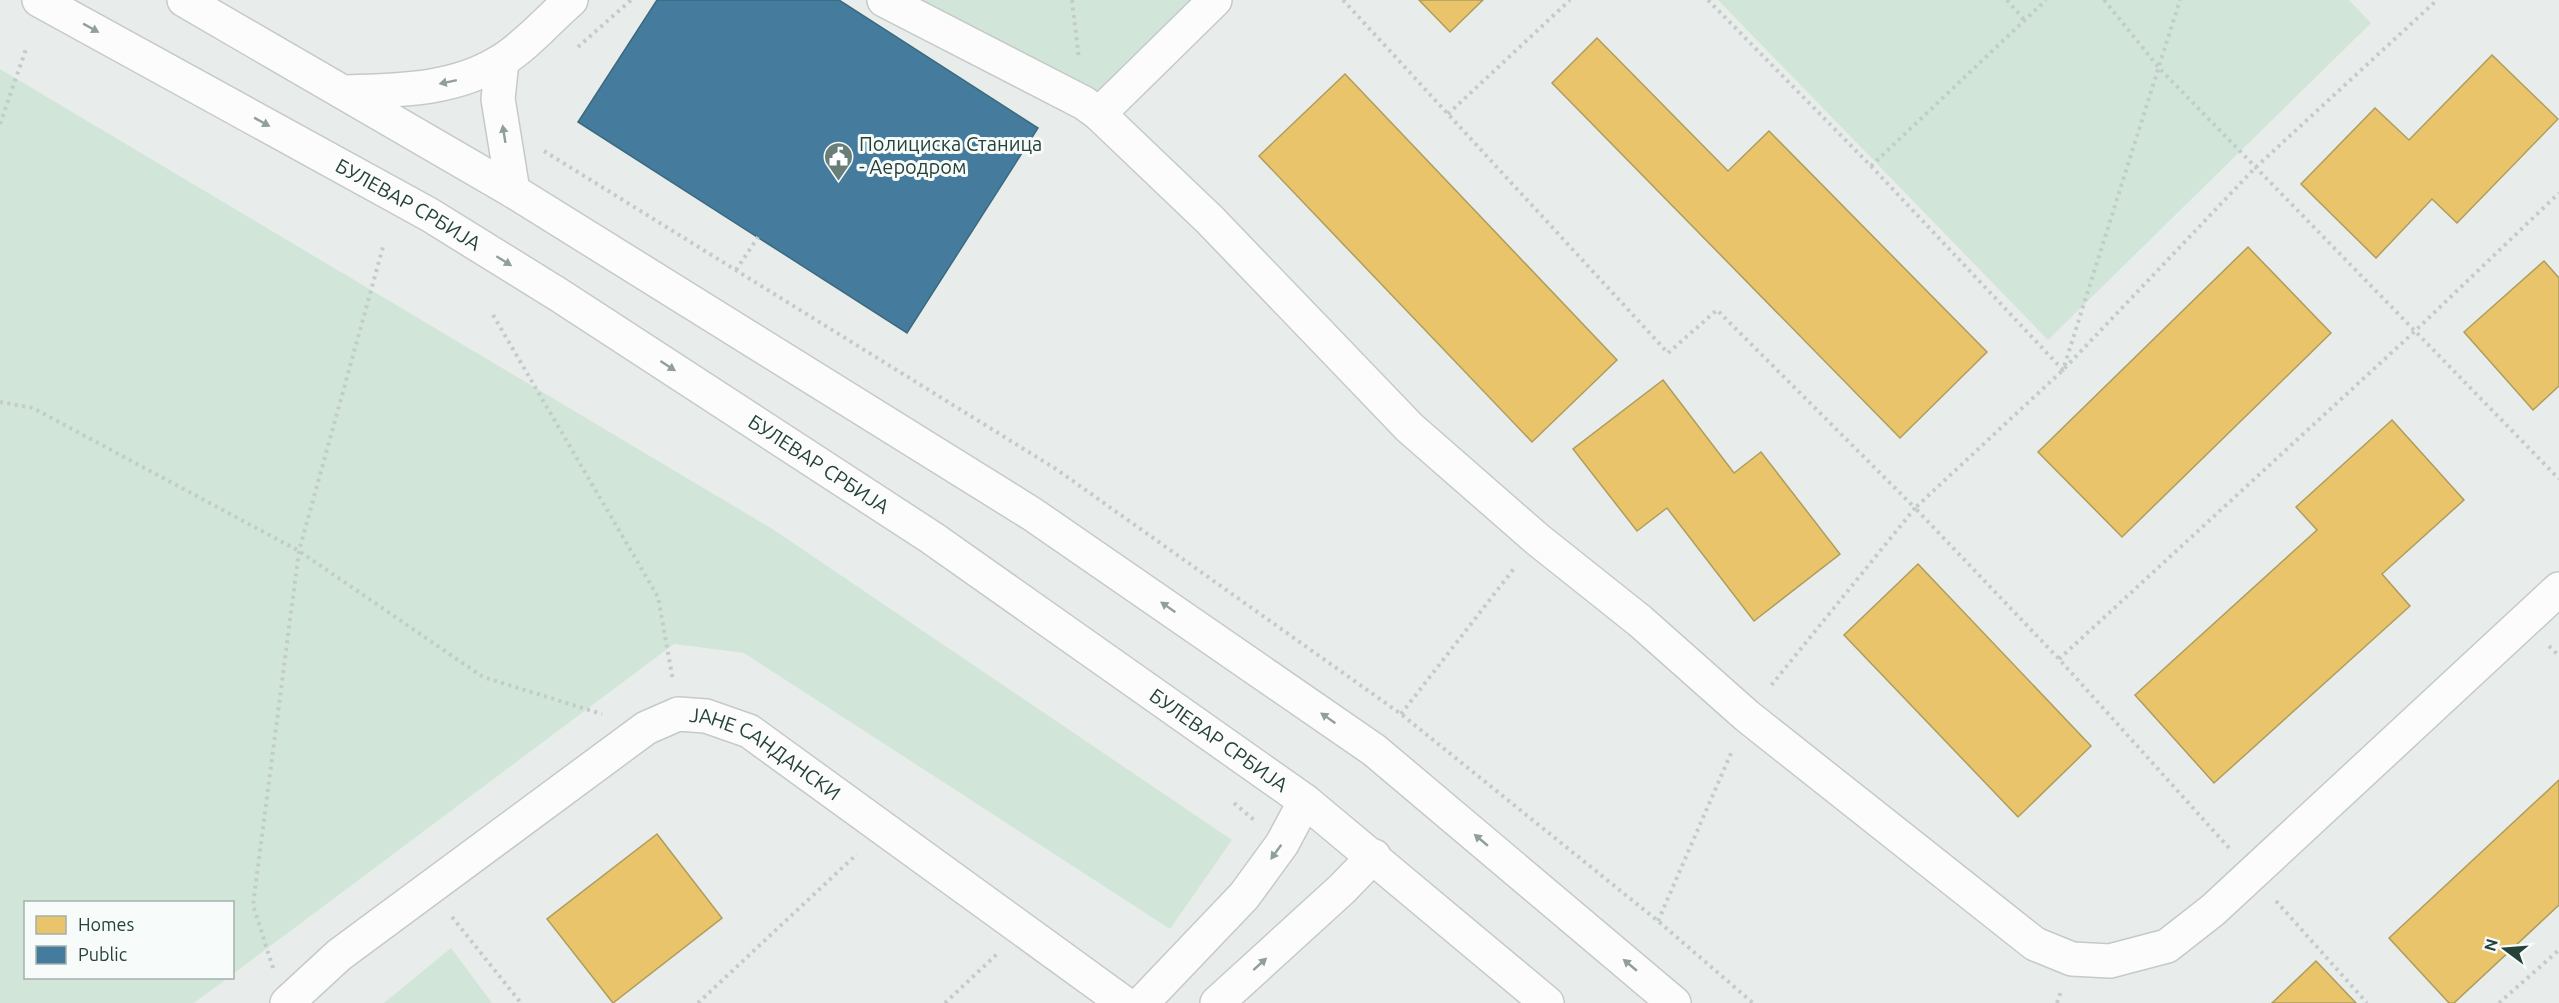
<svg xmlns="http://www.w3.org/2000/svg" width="2559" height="1003" viewBox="0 0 2559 1003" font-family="Ubuntu,sans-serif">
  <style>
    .green { fill: #d1e6d8 }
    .homes { fill: #e9c46a; stroke: #ae9d5c; stroke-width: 1.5 }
    .public { fill: #457b9d; stroke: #3b6a7f; stroke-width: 1.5 }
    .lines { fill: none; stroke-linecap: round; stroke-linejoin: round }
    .minor-casing { stroke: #c5cac8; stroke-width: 36 }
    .tertiary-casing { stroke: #c5cac8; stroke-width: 36 }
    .path { stroke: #c3ccca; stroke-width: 4; stroke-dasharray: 3 4.5; stroke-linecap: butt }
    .minor { stroke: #fcfcfc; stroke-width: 33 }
    .tertiary { stroke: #fcfcfc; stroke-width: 33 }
    .oneway { fill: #909f9b }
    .labels { text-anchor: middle; stroke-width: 6; stroke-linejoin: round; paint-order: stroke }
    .poi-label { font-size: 20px; fill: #24423a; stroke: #f7fbf9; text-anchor: start }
    .street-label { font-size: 20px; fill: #24423a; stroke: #f7fbf9 }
  </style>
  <rect width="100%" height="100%" fill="#e8edeb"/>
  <g class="green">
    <path d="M899,0H1204L1084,103Z"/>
    <path d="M1718,0H2349L2371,23L2048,340Z"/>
    <path d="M0,69L774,530L1232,840L1170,929L744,653L674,644L233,974L232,902H26V978H228L194,1003H0Z"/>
    <path d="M451,948L492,1003H384Z"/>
  </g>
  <g class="homes">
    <path d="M1419,0H1483L1450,32Z"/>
    <path d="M1597,38L1728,171L1769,131L1987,352L1900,438L1552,83Z"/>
    <path d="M2492,55L2558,119L2457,223L2432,199L2376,258L2301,184L2375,108L2409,140Z"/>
    <path d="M1345,74L1617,360L1532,442L1259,156Z"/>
    <path d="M2248,247L2331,333L2122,537L2038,452Z"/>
    <path d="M2544,261L2559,278V386L2533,410L2464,332Z"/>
    <path d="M1663,380L1734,473L1761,452L1840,554L1754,621L1667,508L1637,531L1573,449Z"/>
    <path d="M2392,420L2464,500L2382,574L2410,606L2214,783L2135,695L2317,530L2296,507Z"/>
    <path d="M1918,564L2091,746L2018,817L1844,635Z"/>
    <path d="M2559,780V905L2454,1003H2449L2389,938Z"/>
    <path d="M657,834L722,918L613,1003L547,919Z"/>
    <path d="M2316,961L2356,1003H2272Z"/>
  </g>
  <path class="public" d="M657,0H839L1038,128L907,333L578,122Z"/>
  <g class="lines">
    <defs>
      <g id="minor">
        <path d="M884,0L1084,103L1099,114"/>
        <path d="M1215,0L1099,114L1210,220L1410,428L1537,539L1640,621L1747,716L2035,944L2072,959L2110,961L2167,946L2213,910L2559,589"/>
        <path d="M502,61L498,99L513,191"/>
        <path d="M343,92C397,90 453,91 501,61C526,46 548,20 571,0"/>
        <path id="s1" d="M287,1003L339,955L646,728L678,714L706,716L749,731L1124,1003"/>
        <path d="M1142,1003L1244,896L1282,844L1305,801"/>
        <path d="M1217,1003L1342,889L1374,856"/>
      </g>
      <g id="tertiary">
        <path id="s2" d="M39,0L430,215L559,295L932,538L1305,801L1547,1003"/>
        <path d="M184,0L513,191L1032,514L1374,750L1674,1003"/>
      </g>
    </defs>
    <use href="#minor" class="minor-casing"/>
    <use href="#tertiary" class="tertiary-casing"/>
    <g class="path">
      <path d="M1072,0L1079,59"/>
      <path d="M1343,0L1668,353L1717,310L1915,508L1769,688"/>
      <path d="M1708,0L1871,166L2063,370L2180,0"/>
      <path d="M2007,0L2025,21"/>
      <path d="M2104,0L2160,69L2559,479"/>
      <path d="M578,47L631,0"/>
      <path d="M1448,114L1570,0"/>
      <path d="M0,124L26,49"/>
      <path d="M544,151L1056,469L1401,714L1658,921L1753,1003"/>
      <path d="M1871,166L2046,0"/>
      <path d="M736,270L758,237"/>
      <path d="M493,315L658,597L673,681"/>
      <path d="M0,402L33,408L299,551L483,677L602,714"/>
      <path d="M2549,646L2559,656"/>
      <path d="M2059,659L2414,332L2559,193"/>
      <path d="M1401,714L1516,566"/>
      <path d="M1234,803L1254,820"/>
      <path d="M2229,848L2059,659L1915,508L2063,370L2255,168L2437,0"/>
      <path d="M2276,901L2367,1003"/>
      <path d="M452,917L521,1003"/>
      <path d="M1658,921L1732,751"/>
      <path d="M273,968L253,905L299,551L383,247"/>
      <path d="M698,1003L857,854"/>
      <path d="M945,1003L997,954"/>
      <path d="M2057,1003L2061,991"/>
      <path d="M2499,1003L2559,950"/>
    </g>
    <use href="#minor" class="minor"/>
    <use href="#tertiary" class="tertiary"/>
  </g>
  <defs><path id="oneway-solid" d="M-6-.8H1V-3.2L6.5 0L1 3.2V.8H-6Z" transform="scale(1.5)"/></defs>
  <g class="oneway">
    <use href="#oneway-solid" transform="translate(91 28) rotate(29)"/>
    <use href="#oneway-solid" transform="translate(448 82) rotate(168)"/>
    <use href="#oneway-solid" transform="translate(262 122) rotate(29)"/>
    <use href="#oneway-solid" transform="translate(504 134) rotate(-99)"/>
    <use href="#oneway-solid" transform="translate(504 261) rotate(32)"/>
    <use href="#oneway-solid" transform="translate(668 366) rotate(33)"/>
    <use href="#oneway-solid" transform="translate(1168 607) rotate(-145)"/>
    <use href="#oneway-solid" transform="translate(1328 718) rotate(-145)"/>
    <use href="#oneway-solid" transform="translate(1481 840) rotate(-140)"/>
    <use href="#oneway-solid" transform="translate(1276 852) rotate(126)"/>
    <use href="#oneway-solid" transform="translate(1260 964) rotate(-42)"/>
    <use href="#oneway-solid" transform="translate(1630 965) rotate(-140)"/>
  </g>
  <defs>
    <symbol id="civic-pin" viewBox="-11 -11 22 30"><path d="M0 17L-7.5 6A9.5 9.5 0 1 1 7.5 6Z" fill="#697e78" stroke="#f7fbf9"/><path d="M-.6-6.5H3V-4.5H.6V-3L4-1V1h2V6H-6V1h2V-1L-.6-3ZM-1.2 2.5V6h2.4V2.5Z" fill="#fff"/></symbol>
  </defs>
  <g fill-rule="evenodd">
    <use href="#civic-pin" x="822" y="140" width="33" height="45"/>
  </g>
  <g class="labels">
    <g class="poi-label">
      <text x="859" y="151">Полициска Станица<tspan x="859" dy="23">- Аеродром</tspan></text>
    </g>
    <g class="street-label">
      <text dy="7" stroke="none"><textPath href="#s2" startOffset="422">БУЛЕВАР СРБИЈА</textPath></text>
      <text dy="7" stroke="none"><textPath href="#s2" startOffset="908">БУЛЕВАР СРБИЈА</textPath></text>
      <text dy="7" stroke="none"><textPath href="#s2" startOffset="1394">БУЛЕВАР СРБИЈА</textPath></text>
      <text dy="7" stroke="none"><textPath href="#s1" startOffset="585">ЈАНЕ САНДАНСКИ</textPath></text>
    </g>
  </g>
  <rect x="24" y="901" width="210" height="78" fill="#f7fbf9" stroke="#a3b1ad" stroke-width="1.5"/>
  <rect x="36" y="916" width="30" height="18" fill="#e9c46a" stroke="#a3b1ad" stroke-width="1.5"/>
  <text x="78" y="931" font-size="18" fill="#24423a">Homes</text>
  <rect x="36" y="946" width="30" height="18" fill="#457b9d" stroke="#a3b1ad" stroke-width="1.5"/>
  <text x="78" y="961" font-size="18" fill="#24423a">Public</text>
  <g transform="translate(2505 949) rotate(286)" stroke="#f7fbf9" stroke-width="4.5" paint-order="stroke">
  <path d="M0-4.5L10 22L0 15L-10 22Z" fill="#24423a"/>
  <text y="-9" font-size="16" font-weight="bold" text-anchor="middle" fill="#24423a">N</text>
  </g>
</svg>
